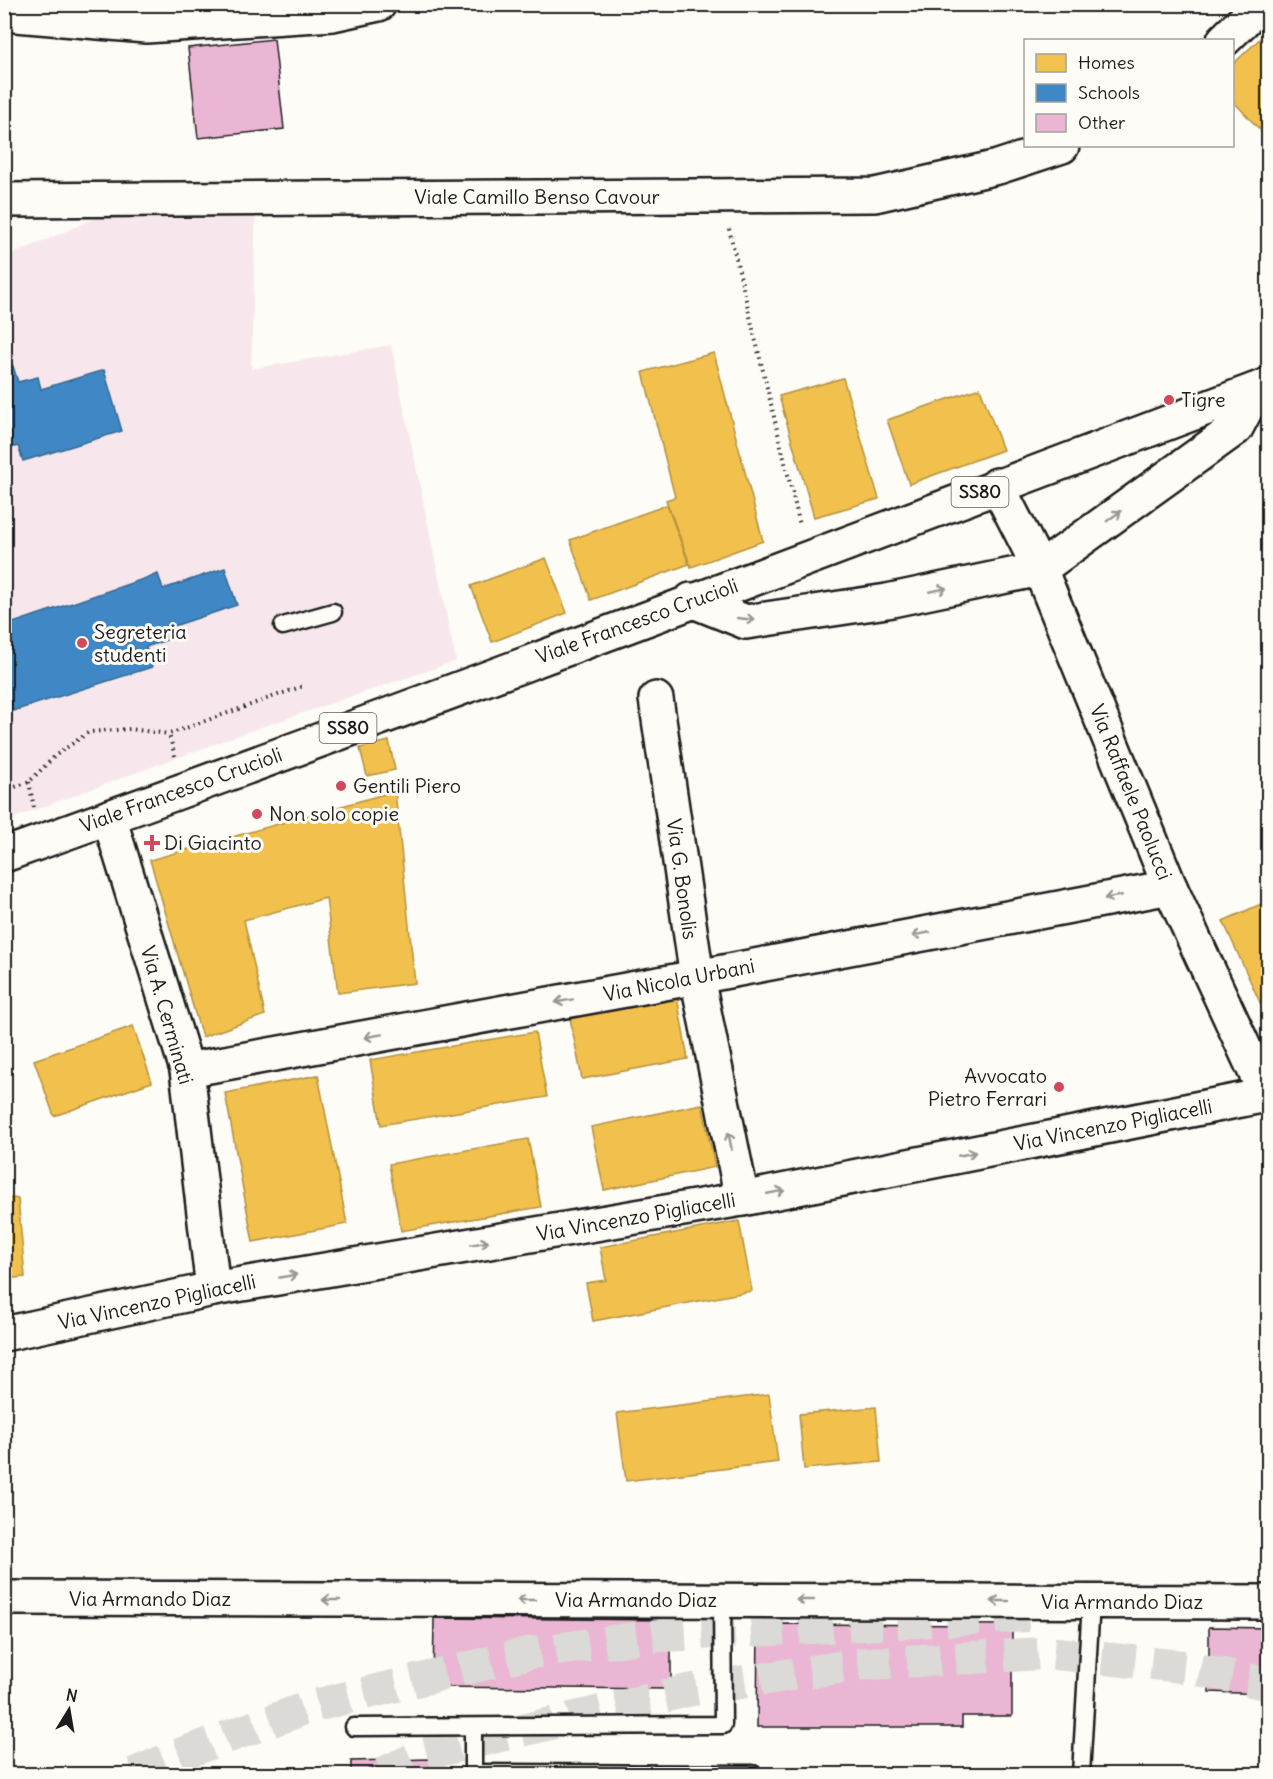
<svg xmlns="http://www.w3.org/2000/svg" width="1273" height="1779" viewBox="0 0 1273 1779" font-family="Delius,sans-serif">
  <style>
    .built { fill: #f7e7ec }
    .homes { fill: #f2c14e; stroke: #b2903f; stroke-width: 1.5 }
    .schools { fill: #3f88c5; stroke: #346892; stroke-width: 1.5 }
    .building { fill: #eab6d3; stroke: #1c1c1c; stroke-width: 1.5 }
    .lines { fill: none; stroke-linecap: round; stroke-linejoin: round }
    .highway-tunnel { stroke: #dbdad6; stroke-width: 33; stroke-dasharray: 33 16; stroke-linecap: butt }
    .lane-casing { stroke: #1c1c1c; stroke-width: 21 }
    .street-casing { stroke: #1c1c1c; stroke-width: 38 }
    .secondary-casing { stroke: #1c1c1c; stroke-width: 38 }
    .primary-casing { stroke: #1c1c1c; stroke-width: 38 }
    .path { stroke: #1c1c1c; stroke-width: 4; stroke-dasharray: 1.5 4.5; stroke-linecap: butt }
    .lane { stroke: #fdfcf7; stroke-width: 16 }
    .street { stroke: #fdfcf7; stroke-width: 33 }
    .secondary { stroke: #fdfcf7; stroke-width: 33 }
    .primary { stroke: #fdfcf7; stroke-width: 33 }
    .oneway { stroke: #989794 }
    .poi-dot { fill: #d1495b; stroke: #fdfcf7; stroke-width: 2 }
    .labels { text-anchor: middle; stroke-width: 6; stroke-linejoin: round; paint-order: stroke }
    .shield { fill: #fdfcf7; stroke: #605f5e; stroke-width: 1.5 }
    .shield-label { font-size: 18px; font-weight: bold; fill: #1c1c1c }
    .street-label { font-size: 20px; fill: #1c1c1c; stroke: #fdfcf7 }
    .poi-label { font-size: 20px; fill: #1c1c1c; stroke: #fdfcf7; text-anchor: start }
  </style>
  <rect width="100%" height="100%" fill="#fdfcf7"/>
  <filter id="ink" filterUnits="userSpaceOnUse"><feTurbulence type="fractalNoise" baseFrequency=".0167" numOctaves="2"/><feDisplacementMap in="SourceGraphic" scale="12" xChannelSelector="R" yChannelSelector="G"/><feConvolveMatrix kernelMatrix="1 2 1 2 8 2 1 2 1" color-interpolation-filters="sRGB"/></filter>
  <g filter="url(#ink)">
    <path class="built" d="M256,205L251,369L391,345L456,661L244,733L5,821L4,258L112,211Z"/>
    <g class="homes">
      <path d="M1268,31V126L1262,132L1232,100V65Z"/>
      <path d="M714,353L763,541L691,567L666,500L675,497L643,372Z"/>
      <path d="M843,378L879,499L814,517L779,396Z"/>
      <path d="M980,388L1003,450L909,484L887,420Z"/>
      <path d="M667,505L689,564L591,600L570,540Z"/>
      <path d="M546,558L567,613L492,642L471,586Z"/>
      <path d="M389,741L395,770L367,776L360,748Z"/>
      <path d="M395,791L415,983L338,993L326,898L244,920L265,1015L202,1037L150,860Z"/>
      <path d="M1268,901V1017L1267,1018L1223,921Z"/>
      <path d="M677,997L688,1059L582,1079L570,1018Z"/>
      <path d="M133,1026L152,1082L54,1116L34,1060Z"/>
      <path d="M535,1032L547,1097L381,1125L370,1060Z"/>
      <path d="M318,1075L347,1224L253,1242L225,1093Z"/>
      <path d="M702,1104L715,1167L604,1190L591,1127Z"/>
      <path d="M528,1139L541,1207L401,1231L389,1164Z"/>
      <path d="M18,1198L25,1277L4,1279V1199Z"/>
      <path d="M739,1221L752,1291L593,1321L586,1283L606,1280L600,1247Z"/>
      <path d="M769,1394L778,1462L626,1481L617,1413Z"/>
      <path d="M876,1407L881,1462L804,1469L799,1414Z"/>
    </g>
    <g class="schools">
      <path d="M13,366L18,382L38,377L41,389L104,370L122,431L23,461L18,446L4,450V368Z"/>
      <path d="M225,568L237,605L168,628L172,638L146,647L152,667L4,714V626L158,574L163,589Z"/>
    </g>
    <g class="building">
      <path d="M274,39L284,129L198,138L188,48Z"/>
      <path d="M434,1618L671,1620V1689L433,1687Z"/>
      <path d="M758,1624L1012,1625V1716H962V1727H757Z"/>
      <path d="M1209,1627L1268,1628V1694L1209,1692Z"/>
      <path d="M430,1759V1774H351V1761Z"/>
    </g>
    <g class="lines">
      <g class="highway-tunnel">
        <path d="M134,1774L173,1757L309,1707L529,1653L653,1636L1036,1615"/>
        <path d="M382,1774L424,1754L690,1690L861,1664L1051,1653L1186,1667L1268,1684"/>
      </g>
      <defs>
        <g id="lane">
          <path d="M283,626L333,612"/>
          <path d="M354,1727L723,1725L722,1600"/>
          <path d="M473,1773V1727"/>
          <path d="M473,1774V1773L753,1774"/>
          <path d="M1081,1774L1091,1602"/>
        </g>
        <g id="street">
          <path d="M997,485L1040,569L1170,887L1266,1095L1268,1097"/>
          <path d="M691,600L746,622L887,601L1040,569L1236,428L1256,390"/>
          <path d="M656,699L697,977L742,1199"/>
          <path d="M109,817L187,1070L213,1289"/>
          <path d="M187,1070L697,977L1170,887"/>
          <path d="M4,1334L213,1289L742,1199L1266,1095"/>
          <path d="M4,1598L1268,1602"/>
        </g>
        <g id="secondary">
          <path d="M4,14L146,26L333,14L379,4"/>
          <path d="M1224,40L1261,4"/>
          <path d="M4,200L875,195L998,167L1062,146"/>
        </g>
        <path id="primary" d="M4,855C428,703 848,543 1268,385"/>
      </defs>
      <use href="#lane" class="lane-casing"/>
      <use href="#street" class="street-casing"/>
      <use href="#secondary" class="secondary-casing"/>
      <use href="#primary" class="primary-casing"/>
      <g class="path">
        <path d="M729,229L800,525"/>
        <path d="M175,756L169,734L303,686"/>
        <path d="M29,782L34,808"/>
        <path d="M4,791L29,782L56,755L89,732L130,729L169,734"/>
      </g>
      <use href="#lane" class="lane"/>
      <use href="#street" class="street"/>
      <use href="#secondary" class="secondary"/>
      <use href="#primary" class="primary"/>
    </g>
    <defs><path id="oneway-shaft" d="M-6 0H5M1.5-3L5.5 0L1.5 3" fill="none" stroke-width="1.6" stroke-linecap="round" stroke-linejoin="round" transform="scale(1.5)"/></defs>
    <g class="oneway">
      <use href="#oneway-shaft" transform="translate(1114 516) rotate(-36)"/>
      <use href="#oneway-shaft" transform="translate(938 590) rotate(-12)"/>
      <use href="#oneway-shaft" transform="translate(746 619) rotate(6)"/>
      <use href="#oneway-shaft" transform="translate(1113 897) rotate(169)"/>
      <use href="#oneway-shaft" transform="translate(921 934) rotate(169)"/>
      <use href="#oneway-shaft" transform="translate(564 1001) rotate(170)"/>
      <use href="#oneway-shaft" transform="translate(373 1036) rotate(170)"/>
      <use href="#oneway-shaft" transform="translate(730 1141) rotate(-101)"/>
      <use href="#oneway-shaft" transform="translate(967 1154) rotate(-11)"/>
      <use href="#oneway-shaft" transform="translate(776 1192) rotate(-11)"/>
      <use href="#oneway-shaft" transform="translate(480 1243) rotate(-10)"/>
      <use href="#oneway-shaft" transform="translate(288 1276) rotate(-10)"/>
      <use href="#oneway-shaft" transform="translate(331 1600) rotate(-180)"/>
      <use href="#oneway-shaft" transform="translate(526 1600) rotate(-180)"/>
      <use href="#oneway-shaft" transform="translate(805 1600) rotate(-180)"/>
      <use href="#oneway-shaft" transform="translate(1000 1601) rotate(-180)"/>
    </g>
  </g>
  <g class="poi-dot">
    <circle cx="1169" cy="400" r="6"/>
    <circle cx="82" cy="643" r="6"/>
    <circle cx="341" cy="786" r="6"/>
    <circle cx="257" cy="814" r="6"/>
    <path d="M149 834h6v6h6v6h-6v6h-6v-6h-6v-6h6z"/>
    <circle cx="1059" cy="1087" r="6"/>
  </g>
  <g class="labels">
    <g class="shield">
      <rect x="951.5" y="477" width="57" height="30" rx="4.5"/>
      <rect x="319.5" y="713" width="57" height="30" rx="4.5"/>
    </g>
    <g class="shield-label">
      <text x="980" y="498">SS80</text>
      <text x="348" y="734">SS80</text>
    </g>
    <g class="street-label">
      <text x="537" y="204">Viale Camillo Benso Cavour</text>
      <text transform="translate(637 621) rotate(-20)" y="7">Viale Francesco Crucioli</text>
      <text transform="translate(181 790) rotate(-20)" y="7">Viale Francesco Crucioli</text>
      <text transform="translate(1131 792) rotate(68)" y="7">Via Raffaele Paolucci</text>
      <text transform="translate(682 879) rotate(82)" y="7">Via G. Bonolis</text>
      <text transform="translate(679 980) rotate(-11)" y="7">Via Nicola Urbani</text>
      <text transform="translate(167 1015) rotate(74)" y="7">Via A. Cerminati</text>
      <text transform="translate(1113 1125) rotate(-11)" y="7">Via Vincenzo Pigliacelli</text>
      <text transform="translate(636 1217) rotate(-10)" y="7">Via Vincenzo Pigliacelli</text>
      <text transform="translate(157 1302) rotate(-12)" y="7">Via Vincenzo Pigliacelli</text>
      <text x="150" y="1606">Via Armando Diaz</text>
      <text x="636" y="1607">Via Armando Diaz</text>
      <text x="1122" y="1609">Via Armando Diaz</text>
    </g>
    <g class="poi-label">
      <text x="1181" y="407">Tigre</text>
      <text x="94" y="639">Segreteria<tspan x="94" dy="23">studenti</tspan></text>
      <text x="353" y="793">Gentili Piero</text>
      <text x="269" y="821">Non solo copie</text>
      <text x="164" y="850">Di Giacinto</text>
      <text x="1047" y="1083" text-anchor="end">Avvocato<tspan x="1047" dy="23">Pietro Ferrari</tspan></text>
    </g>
  </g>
  <rect width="1273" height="1779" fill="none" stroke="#fdfcf7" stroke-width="24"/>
  <rect x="12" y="12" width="1249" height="1755" fill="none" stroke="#1c1c1c" stroke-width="2" filter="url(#ink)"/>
  <rect x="1024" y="39" width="210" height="108" fill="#fdfcf7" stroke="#a3a29f" stroke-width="1.5"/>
  <rect x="1036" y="54" width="30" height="18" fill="#f2c14e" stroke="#a3a29f" stroke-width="1.5"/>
  <text x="1078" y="69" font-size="18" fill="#1c1c1c">Homes</text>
  <rect x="1036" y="84" width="30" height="18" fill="#3f88c5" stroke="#a3a29f" stroke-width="1.5"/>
  <text x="1078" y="99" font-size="18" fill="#1c1c1c">Schools</text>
  <rect x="1036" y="114" width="30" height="18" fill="#eab6d3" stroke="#a3a29f" stroke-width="1.5"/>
  <text x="1078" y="129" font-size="18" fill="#1c1c1c">Other</text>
  <g transform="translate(69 1710) rotate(11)" stroke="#fdfcf7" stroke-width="4.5" paint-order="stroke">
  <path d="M0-4.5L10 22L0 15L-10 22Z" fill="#1c1c1c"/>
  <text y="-9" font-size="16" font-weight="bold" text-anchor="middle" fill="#1c1c1c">N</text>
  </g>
</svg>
